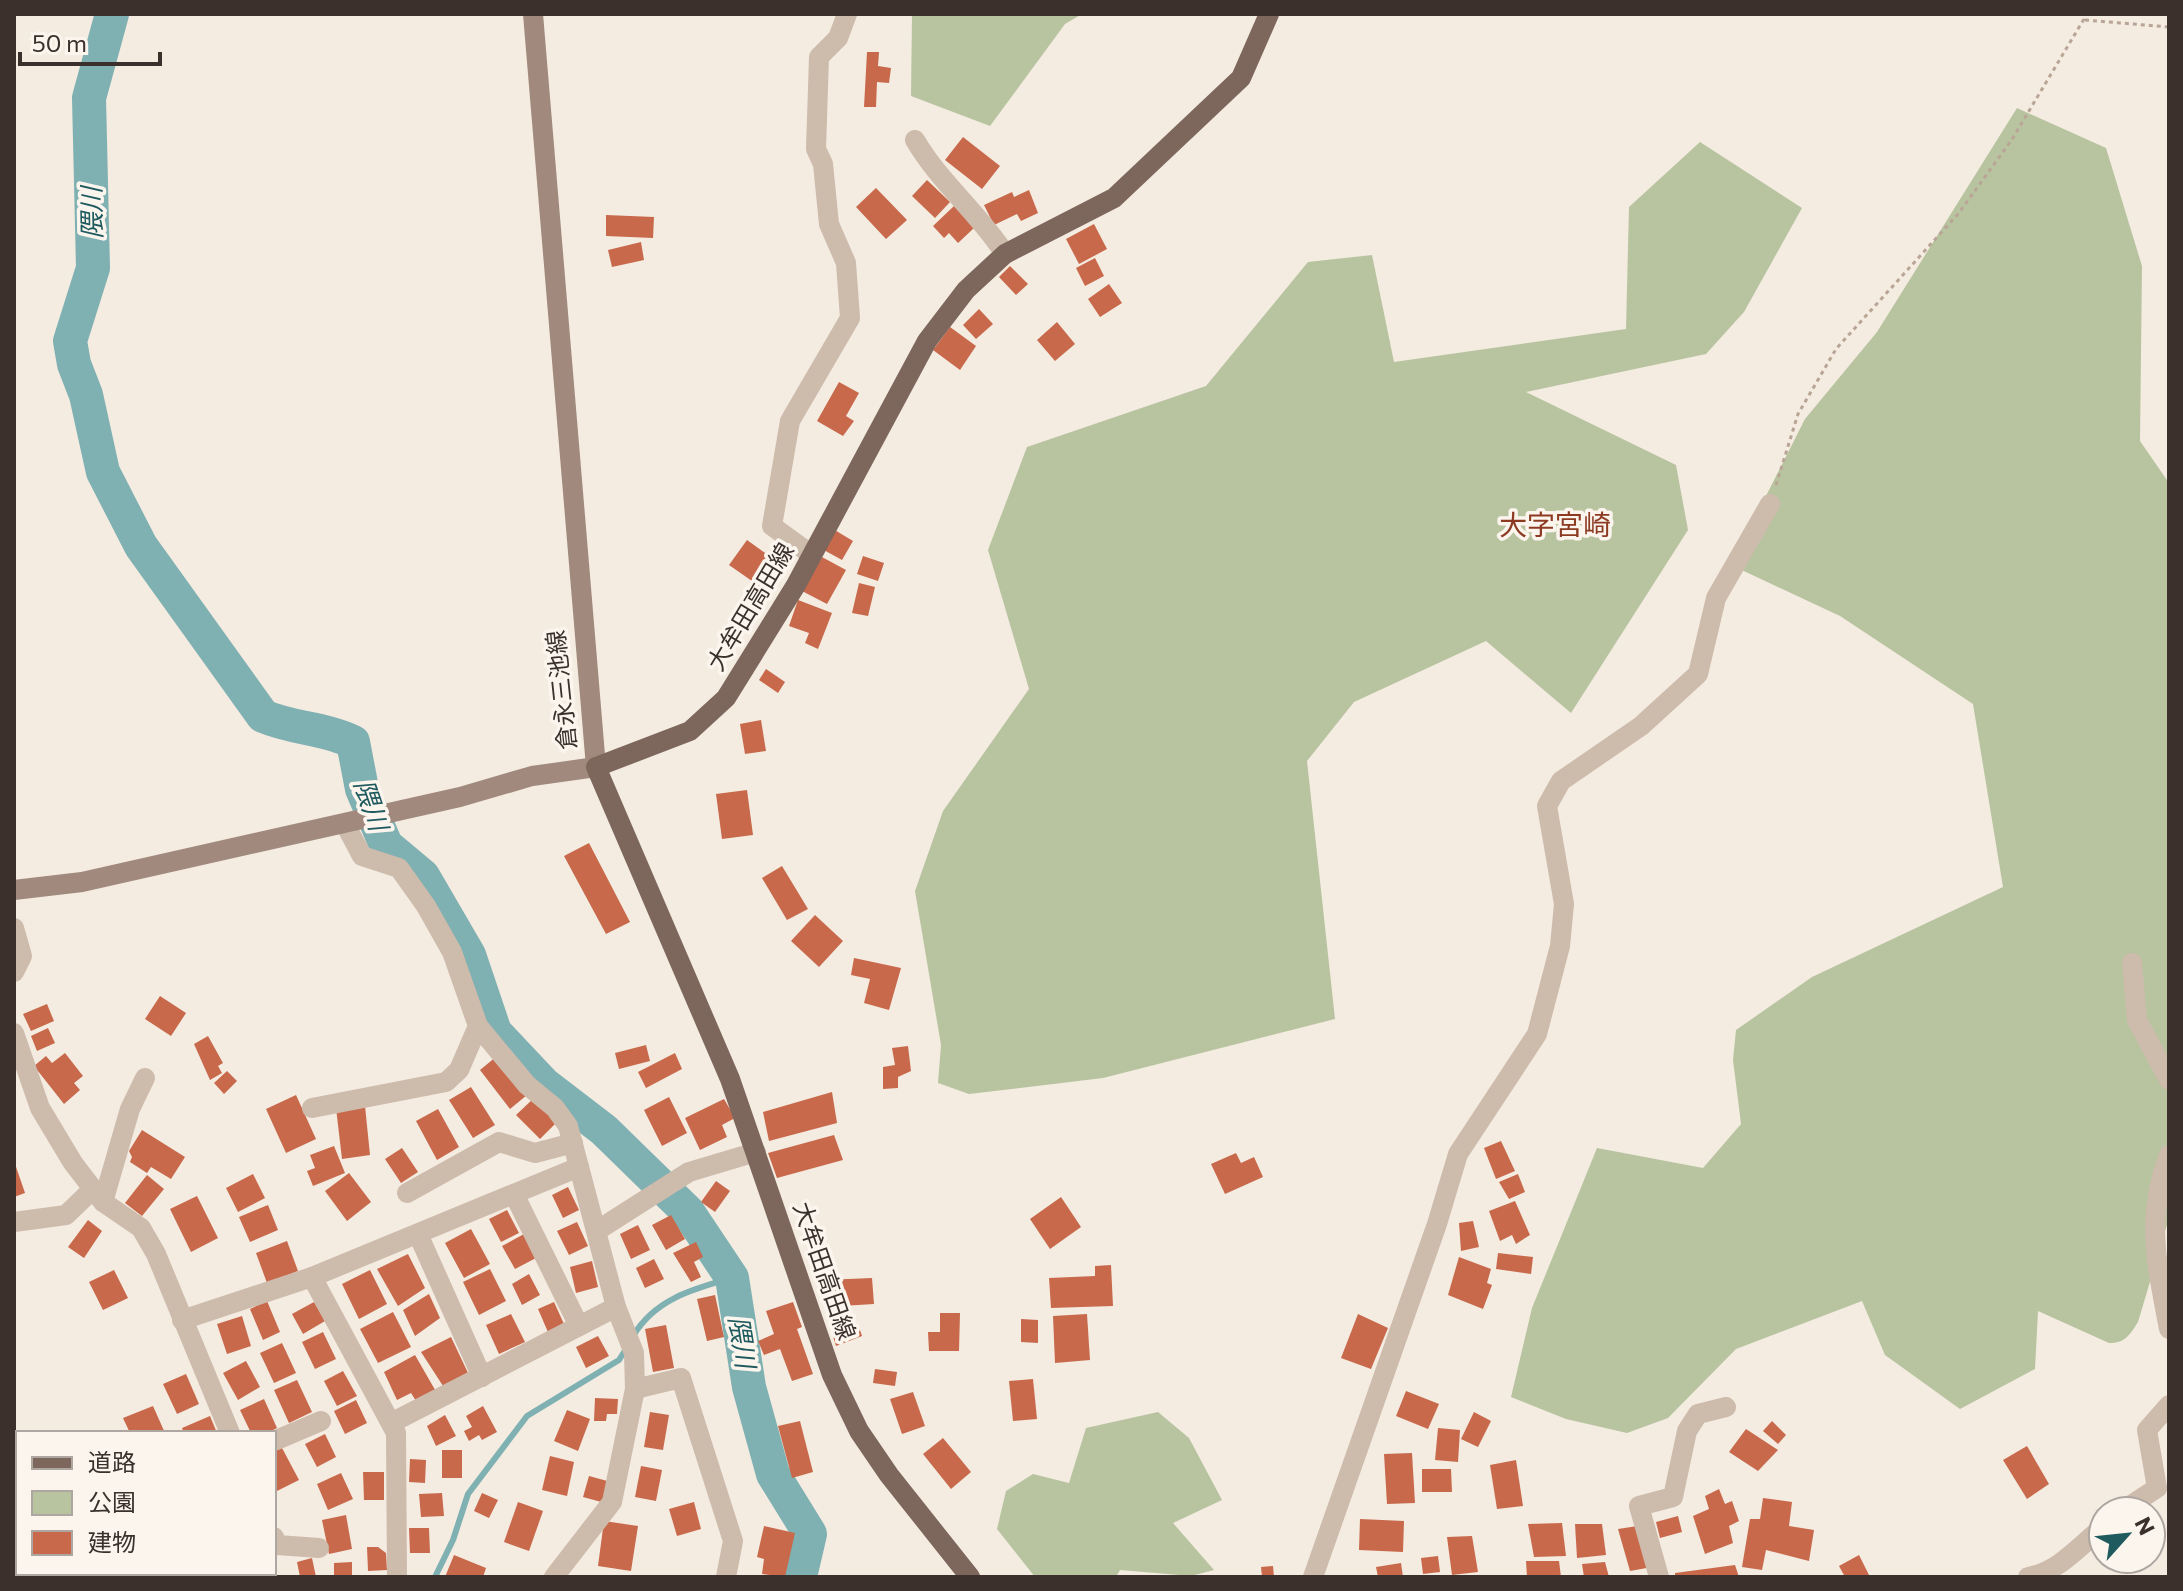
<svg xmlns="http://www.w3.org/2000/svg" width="2183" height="1591" viewBox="0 0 2183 1591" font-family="Commissioner,'Noto Sans JP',sans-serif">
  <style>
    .green { fill: #b8c4a0 }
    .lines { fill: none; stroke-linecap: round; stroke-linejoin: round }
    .stream { stroke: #7fb0b2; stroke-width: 6 }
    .river { stroke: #7fb0b2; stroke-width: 34 }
    .building { fill: #c8694b }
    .path { stroke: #b9a596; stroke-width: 3; stroke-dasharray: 4 4; stroke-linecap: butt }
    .street { stroke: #cdbbac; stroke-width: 20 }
    .secondary { stroke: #a18a7d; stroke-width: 20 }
    .primary { stroke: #7d675c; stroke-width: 20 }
    .labels { text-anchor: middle; stroke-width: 7; stroke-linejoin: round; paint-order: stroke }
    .street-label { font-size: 24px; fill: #3b302b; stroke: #fbf5ee }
    .water-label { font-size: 26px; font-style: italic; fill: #1f5a5e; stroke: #fbf5ee }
    .quarter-label { font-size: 28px; fill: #8c3b22; stroke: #fbf5ee }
  </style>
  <rect width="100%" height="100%" fill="#f4ebe1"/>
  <g class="green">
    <path d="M912,14H1082L1065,24L990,126L911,96Z"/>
    <path d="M2017,108L2106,148L2142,266L2140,441L2169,483V1218L2138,1322C2129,1336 2125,1343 2109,1343L2038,1311L2035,1369L1960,1409L1885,1355L1862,1301L1736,1349L1668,1418L1627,1433L1566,1419L1511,1397L1532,1308L1597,1148L1703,1168L1741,1124L1733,1060L1736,1030L1812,977L2003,887L1973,704L1840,616L1731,565L1805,419L1877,332Z"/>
    <path d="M1700,142L1802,208L1744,312L1706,354L1526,392L1676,465L1688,530L1571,713L1486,641L1354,702L1307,761L1335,1019L1103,1078L969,1094L938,1083L941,1045L915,891L943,811L1029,689L988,550L1027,447L1206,386L1308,262L1372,255L1394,362L1626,329L1629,207Z"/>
    <path d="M1158,1412L1189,1438L1222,1500L1173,1523L1214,1570L1191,1576L1120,1570L1116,1577H1035L997,1529L1006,1491L1033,1474L1069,1483L1086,1428Z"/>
  </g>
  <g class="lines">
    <g class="stream">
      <path d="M633,1336C655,1299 693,1289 732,1278"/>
      <path d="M435,1577L453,1540L468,1494L527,1416L619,1360L626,1349"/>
    </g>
    <path class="river" d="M112,14L89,98L93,268L70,341L74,364L86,395L103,472L141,546L263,716C293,729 325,728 353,742L362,789L386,845L423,876L469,955L495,1032L544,1084L604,1130L688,1212L732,1278L749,1387L773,1474L810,1534L800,1577"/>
  </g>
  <g class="building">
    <path d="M867,52H879L878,66L891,68L889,83L877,82L876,107H864Z"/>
    <path d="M963,137L1000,166L982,189L945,160Z"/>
    <path d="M927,180L950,202L935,218L912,196Z"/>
    <path d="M876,188L907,220L886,239L856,207Z"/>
    <path d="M1029,190L1038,213L1021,221L1017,214L994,225L984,205L1012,192L1014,197Z"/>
    <path d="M954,206L974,228L958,243L949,233L944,238L933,226Z"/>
    <path d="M606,215L654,217L653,238L606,236Z"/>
    <path d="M1094,224L1107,249L1079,264L1066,239Z"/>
    <path d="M641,242L644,260L612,267L608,250Z"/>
    <path d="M1095,258L1104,276L1085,286L1076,268Z"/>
    <path d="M1010,266L1028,284L1016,295L999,277Z"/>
    <path d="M1109,284L1122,303L1100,317L1088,299Z"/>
    <path d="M979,309L993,324L976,339L963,325Z"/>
    <path d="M1057,322L1075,344L1055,361L1037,340Z"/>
    <path d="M950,327L976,346L960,370L933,350Z"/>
    <path d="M839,382L859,393L846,416L854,421L843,436L817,421Z"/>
    <path d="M833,529L853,541L842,560L822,549Z"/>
    <path d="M747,540L779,563L762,588L729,565Z"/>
    <path d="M820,556L846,570L827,604L802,591Z"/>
    <path d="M863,556L884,563L878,581L857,574Z"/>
    <path d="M859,583L875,587L868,616L852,613Z"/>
    <path d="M798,600L832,613L818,649L805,643L809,633L789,626Z"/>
    <path d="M766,669L785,682L778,693L759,680Z"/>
    <path d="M761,720L766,751L745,754L740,724Z"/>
    <path d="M747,790L753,835L722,839L716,794Z"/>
    <path d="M589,843L630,922L606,934L564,856Z"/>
    <path d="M782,866L808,909L787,920L762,878Z"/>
    <path d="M815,915L843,941L819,967L791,941Z"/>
    <path d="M854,958L901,968L889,1010L864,1003L870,979L851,975Z"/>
    <path d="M160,996L186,1013L171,1036L145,1019Z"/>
    <path d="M47,1004L54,1021L31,1031L23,1014Z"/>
    <path d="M48,1028L55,1043L37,1051L31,1036Z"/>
    <path d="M208,1036L223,1063L218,1066L222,1073L210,1080L194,1044Z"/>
    <path d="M646,1045L650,1061L619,1069L615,1053Z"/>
    <path d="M908,1046L911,1071L898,1077V1088L883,1089V1067L895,1065L892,1048Z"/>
    <path d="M65,1053L83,1076L74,1083L80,1090L64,1104L34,1066L46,1056L52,1063Z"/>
    <path d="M675,1053L682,1069L646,1088L638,1072Z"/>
    <path d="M497,1056L527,1095L510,1109L480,1070Z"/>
    <path d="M227,1071L237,1081L224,1094L214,1083Z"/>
    <path d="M471,1087L495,1125L473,1138L449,1100Z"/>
    <path d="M832,1092L837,1123L769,1141L763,1112Z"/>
    <path d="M296,1095L316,1139L286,1153L266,1109Z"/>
    <path d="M669,1097L687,1133L662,1146L644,1110Z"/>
    <path d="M534,1098L557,1122L540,1139L516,1115Z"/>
    <path d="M724,1099L735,1118L722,1125L727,1137L700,1150L685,1118Z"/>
    <path d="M365,1106L370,1155L342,1159L336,1108Z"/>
    <path d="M438,1109L459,1147L437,1160L416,1121Z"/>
    <path d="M142,1130L185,1157L171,1179L151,1167L147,1173L130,1162L132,1157L129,1151Z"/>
    <path d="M834,1135L843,1160L777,1178L768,1153Z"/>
    <path d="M1501,1141L1515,1171L1496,1179L1484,1148Z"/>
    <path d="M334,1146L345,1173L313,1186L307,1171L315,1168L310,1155Z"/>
    <path d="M402,1148L418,1172L401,1183L385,1159Z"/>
    <path d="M1236,1153L1241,1163L1254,1157L1263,1177L1225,1194L1211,1164Z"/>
    <path d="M14,1161L25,1193L14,1197Z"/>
    <path d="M349,1173L371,1202L347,1221L325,1191Z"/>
    <path d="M253,1174L265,1198L238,1212L226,1188Z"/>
    <path d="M1518,1174L1525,1192L1509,1199L1499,1182Z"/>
    <path d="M147,1175L164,1189L142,1216L125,1203Z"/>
    <path d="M716,1181L730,1191L715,1212L701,1202Z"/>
    <path d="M568,1187L579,1210L563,1218L552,1195Z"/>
    <path d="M197,1196L218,1238L191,1252L170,1209Z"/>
    <path d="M1061,1197L1081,1227L1050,1249L1030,1219Z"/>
    <path d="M1515,1201L1530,1235L1516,1244L1512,1235L1500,1241L1489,1211Z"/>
    <path d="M268,1205L278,1230L250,1242L239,1217Z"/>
    <path d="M507,1210L519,1233L501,1242L489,1219Z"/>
    <path d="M671,1215L685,1239L666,1250L652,1225Z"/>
    <path d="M88,1220L102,1231L84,1258L68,1247Z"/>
    <path d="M1473,1221L1479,1247L1461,1251L1459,1223Z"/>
    <path d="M577,1222L588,1246L569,1255L557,1231Z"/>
    <path d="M638,1225L650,1250L631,1259L620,1234Z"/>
    <path d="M471,1229L490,1264L464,1278L445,1243Z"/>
    <path d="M524,1234L536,1258L515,1269L502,1246Z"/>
    <path d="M287,1241L298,1271L267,1283L256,1253Z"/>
    <path d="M696,1242L703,1257L694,1262L701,1277L691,1282L673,1253Z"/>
    <path d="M1498,1253L1533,1257L1531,1274L1496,1269Z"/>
    <path d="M408,1254L425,1288L398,1306L377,1269Z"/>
    <path d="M1459,1257L1491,1269L1487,1283L1492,1285L1483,1309L1448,1295Z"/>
    <path d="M654,1259L664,1279L645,1288L636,1268Z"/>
    <path d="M592,1261L598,1287L576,1293L570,1267Z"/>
    <path d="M1111,1265L1113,1306L1051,1308L1049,1278L1095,1276V1266Z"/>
    <path d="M490,1269L506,1301L479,1315L463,1282Z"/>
    <path d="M114,1270L128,1298L103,1310L89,1282Z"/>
    <path d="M370,1270L387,1304L359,1319L342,1284Z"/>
    <path d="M529,1274L540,1295L522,1305L512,1284Z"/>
    <path d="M872,1278L874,1304L825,1307L824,1280Z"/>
    <path d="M429,1294L440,1318L415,1336L403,1310Z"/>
    <path d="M715,1295L724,1337L707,1341L697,1299Z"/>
    <path d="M267,1301L280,1332L263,1340L250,1309Z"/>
    <path d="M314,1302L325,1321L303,1334L292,1314Z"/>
    <path d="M554,1302L564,1324L548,1332L538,1309Z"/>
    <path d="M793,1302L802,1327L797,1329L813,1374L792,1381L780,1349L764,1355L758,1341L774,1334L766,1311Z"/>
    <path d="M393,1312L411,1347L378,1363L360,1329Z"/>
    <path d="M940,1313H960L959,1351H929L928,1332H940Z"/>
    <path d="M511,1314L525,1342L499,1354L486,1325Z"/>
    <path d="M1087,1314L1090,1360L1055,1363L1053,1316Z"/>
    <path d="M1358,1314L1388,1328L1371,1369L1341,1358Z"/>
    <path d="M242,1316L251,1346L227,1354L217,1324Z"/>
    <path d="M1021,1319L1038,1320V1343L1021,1342Z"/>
    <path d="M858,1324L862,1336L836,1346L832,1333Z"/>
    <path d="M666,1325L674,1368L653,1372L645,1329Z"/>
    <path d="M323,1332L336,1359L315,1369L302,1342Z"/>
    <path d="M598,1336L609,1356L586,1368L576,1347Z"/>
    <path d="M451,1337L469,1375L445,1389L421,1352Z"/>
    <path d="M282,1343L296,1373L274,1383L260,1353Z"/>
    <path d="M415,1355L438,1395L418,1404L411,1393L397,1400L384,1372Z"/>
    <path d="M246,1361L260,1387L238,1400L223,1373Z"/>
    <path d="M875,1369L897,1372L895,1386L873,1383Z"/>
    <path d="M343,1371L357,1396L337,1406L324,1381Z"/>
    <path d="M186,1374L199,1404L177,1414L163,1384Z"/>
    <path d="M1033,1379L1037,1419L1013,1421L1009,1381Z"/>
    <path d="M297,1380L312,1412L289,1423L274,1390Z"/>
    <path d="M1406,1391L1439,1404L1428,1429L1396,1416Z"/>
    <path d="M913,1392L925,1426L902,1434L890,1399Z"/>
    <path d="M595,1398L618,1399L617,1414H607L606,1421H594Z"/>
    <path d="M264,1399L277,1428L267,1433H251L240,1410Z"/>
    <path d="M356,1400L367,1423L345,1434L334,1411Z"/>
    <path d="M153,1406L165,1433H130L123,1418Z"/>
    <path d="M483,1406L497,1432L482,1440L479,1435L469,1441L464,1431L472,1427L466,1416Z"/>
    <path d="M567,1410L590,1419L578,1451L554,1441Z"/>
    <path d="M650,1412L669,1415L663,1450L644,1447Z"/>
    <path d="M1474,1412L1491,1421L1478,1447L1461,1439Z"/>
    <path d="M445,1415L456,1436L436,1446L427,1426Z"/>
    <path d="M210,1416L217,1433H184L182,1428Z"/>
    <path d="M800,1421L813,1472L792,1478L778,1426Z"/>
    <path d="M1772,1421L1786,1435L1778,1444L1763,1431Z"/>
    <path d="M1438,1428L1460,1430L1458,1462L1435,1460Z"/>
    <path d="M1746,1429L1778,1450L1758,1471L1729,1452Z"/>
    <path d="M325,1434L336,1457L317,1467L305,1444Z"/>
    <path d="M943,1438L971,1472L951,1489L923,1454Z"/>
    <path d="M281,1446L299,1480L277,1491L274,1450Z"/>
    <path d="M2027,1446L2049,1484L2027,1499L2003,1460Z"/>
    <rect x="442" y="1450" width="20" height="28"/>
    <path d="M1412,1453L1415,1503L1387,1504L1384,1454Z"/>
    <path d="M550,1456L574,1462L567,1496L542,1490Z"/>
    <path d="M410,1459L426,1460L425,1483L409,1482Z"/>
    <path d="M1516,1460L1523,1506L1497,1509L1490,1465Z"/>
    <path d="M641,1466L662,1470L656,1501L635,1497Z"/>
    <path d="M1422,1469H1451L1452,1492H1422Z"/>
    <path d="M363,1472H384V1500H364Z"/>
    <path d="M341,1473L353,1499L328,1510L317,1484Z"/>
    <path d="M589,1476L611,1482L605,1503L583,1497Z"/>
    <path d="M1719,1489L1725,1504L1732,1501L1739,1521L1729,1526L1733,1543L1705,1554L1693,1516L1709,1509L1705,1496Z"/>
    <path d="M442,1493L444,1516L421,1517L419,1494Z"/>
    <path d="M482,1493L498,1500L489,1518L474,1511Z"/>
    <path d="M1763,1498L1792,1502L1789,1526L1814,1530L1809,1561L1766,1550L1762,1570L1742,1567L1750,1519H1760Z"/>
    <path d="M518,1502L543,1511L529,1551L504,1542Z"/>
    <path d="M694,1502L701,1529L677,1536L669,1509Z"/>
    <path d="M346,1515L352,1549L329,1554L322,1520Z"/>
    <path d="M1678,1516L1682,1532L1660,1538L1656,1522Z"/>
    <path d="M1360,1519L1404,1521L1403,1552L1359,1550Z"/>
    <path d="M604,1521L638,1526L631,1571L598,1566Z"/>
    <path d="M1562,1523L1566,1556L1534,1557L1528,1524Z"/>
    <path d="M1575,1524H1602L1606,1555L1577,1558Z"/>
    <path d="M1644,1525L1658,1566L1630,1571L1618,1529Z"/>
    <path d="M764,1526L795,1533L785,1577L762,1574L764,1559L757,1557Z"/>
    <path d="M409,1528H429L430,1553H410Z"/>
    <path d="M1472,1536L1478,1572L1452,1575L1447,1537Z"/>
    <path d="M367,1547H378L386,1553L387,1570L368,1571Z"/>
    <path d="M454,1555L486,1568L483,1577H445Z"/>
    <path d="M1859,1555L1870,1577H1845L1839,1566Z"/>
    <path d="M1438,1556L1440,1572L1423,1574L1421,1558Z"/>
    <path d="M312,1558L316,1577H300L297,1562Z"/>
    <path d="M1526,1561H1559L1561,1577H1527Z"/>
    <path d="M352,1562V1577H334V1563Z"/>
    <path d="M1605,1562L1609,1577H1584L1582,1564Z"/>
    <path d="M1401,1563L1403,1577H1378L1376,1567Z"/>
    <path d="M1735,1565L1739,1577H1675V1573Z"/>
    <path d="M1273,1566L1274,1577H1262L1261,1567Z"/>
  </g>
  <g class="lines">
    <g class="path">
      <path d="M2085,20L2169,27"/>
      <path d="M1776,485L1798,414L1836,349L1958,214L2011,141L2084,19L2083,14"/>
    </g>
    <g class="street">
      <path d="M915,140C940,183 979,213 1005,254"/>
      <path d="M812,555L772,526L790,421L850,318L846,263L829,224L823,164L816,149L819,57L838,38L847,14"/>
      <path d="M345,824L362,856L399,868L426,906L452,952L478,1026L527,1085L555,1108L568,1126L579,1167"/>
      <path d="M14,928L22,956L14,972"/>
      <path d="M2132,963L2137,1020L2169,1080"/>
      <path d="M14,1033L40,1108L73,1163L103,1202L141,1228L156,1254L230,1433"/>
      <path d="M312,1108L446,1082L459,1070L478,1026"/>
      <path d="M2169,1155C2145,1218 2157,1265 2169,1329"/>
      <path d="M407,1193L499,1142L535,1153L573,1143"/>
      <path d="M514,1194L579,1326"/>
      <path d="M103,1202L130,1109L145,1078"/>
      <path d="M14,1222L66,1215L93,1189"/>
      <path d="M598,1230L689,1172L756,1152"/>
      <path d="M418,1234L482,1377"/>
      <path d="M312,1277L396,1433L397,1577"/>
      <path d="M182,1320L312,1277L579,1167L616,1307L391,1423"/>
      <path d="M635,1389L681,1378L733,1541L726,1577"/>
      <path d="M274,1441L321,1421"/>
      <path d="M2122,1511L2157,1488L2147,1430L2169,1405"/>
      <path d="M274,1537L277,1545L319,1548"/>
      <path d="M554,1577L612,1502L635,1389L634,1353L616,1307"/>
      <path d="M1313,1577L1437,1224L1458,1154L1537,1034L1560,946L1564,904L1547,806L1561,781L1641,726L1698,674L1716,598L1770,504"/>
      <path d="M1659,1577L1639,1506L1673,1497L1687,1431L1698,1414L1726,1407"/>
      <path d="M2028,1577C2059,1572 2080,1545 2103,1527"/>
    </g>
    <path class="secondary" d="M14,890L82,882L460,797L532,776L596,767L533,14"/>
    <path class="primary" d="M970,1577L889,1475L859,1431L832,1375L730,1079L596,767L690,731L726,698L796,585L927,341L966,290L1005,254L1114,198L1241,78L1269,14"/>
  </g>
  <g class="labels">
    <g class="street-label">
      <text transform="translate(751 607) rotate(-59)" y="8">大牟田高田線</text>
      <text transform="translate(562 690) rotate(-96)" y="8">倉永三池線</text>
      <text transform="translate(824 1271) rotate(71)" y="8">大牟田高田線</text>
    </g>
    <g class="water-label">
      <text transform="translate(92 213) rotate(-91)" y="9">隈川</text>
      <text transform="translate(371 805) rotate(71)" y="9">隈川</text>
      <text transform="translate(742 1342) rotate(81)" y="9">隈川</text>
    </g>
    <g class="quarter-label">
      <text x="1555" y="535">大字宮崎</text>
    </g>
  </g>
  <rect width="2183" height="1591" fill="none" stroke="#3b302b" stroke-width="32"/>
  <rect x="16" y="1431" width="260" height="144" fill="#fbf5ee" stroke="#aea6a0" stroke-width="2"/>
  <rect x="32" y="1457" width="40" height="12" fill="#7d675c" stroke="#aea6a0" stroke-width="2"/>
  <text x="88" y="1471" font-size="24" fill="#3b302b">道路</text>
  <rect x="32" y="1491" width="40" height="24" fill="#b8c4a0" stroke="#aea6a0" stroke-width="2"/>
  <text x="88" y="1511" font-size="24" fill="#3b302b">公園</text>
  <rect x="32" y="1531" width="40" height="24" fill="#c8694b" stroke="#aea6a0" stroke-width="2"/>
  <text x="88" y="1551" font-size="24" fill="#3b302b">建物</text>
  <g transform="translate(2127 1535) rotate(63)"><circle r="38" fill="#fbf5ee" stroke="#aea6a0" stroke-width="2"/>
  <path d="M0-6L14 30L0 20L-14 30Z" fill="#1f5a5e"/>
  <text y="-12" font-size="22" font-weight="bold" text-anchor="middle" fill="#3b302b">N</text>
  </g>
  <path d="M20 52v12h140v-12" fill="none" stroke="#3b302b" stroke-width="4"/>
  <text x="32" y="52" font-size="24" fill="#3b302b" stroke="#fbf5ee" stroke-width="6" paint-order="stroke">50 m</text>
</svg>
